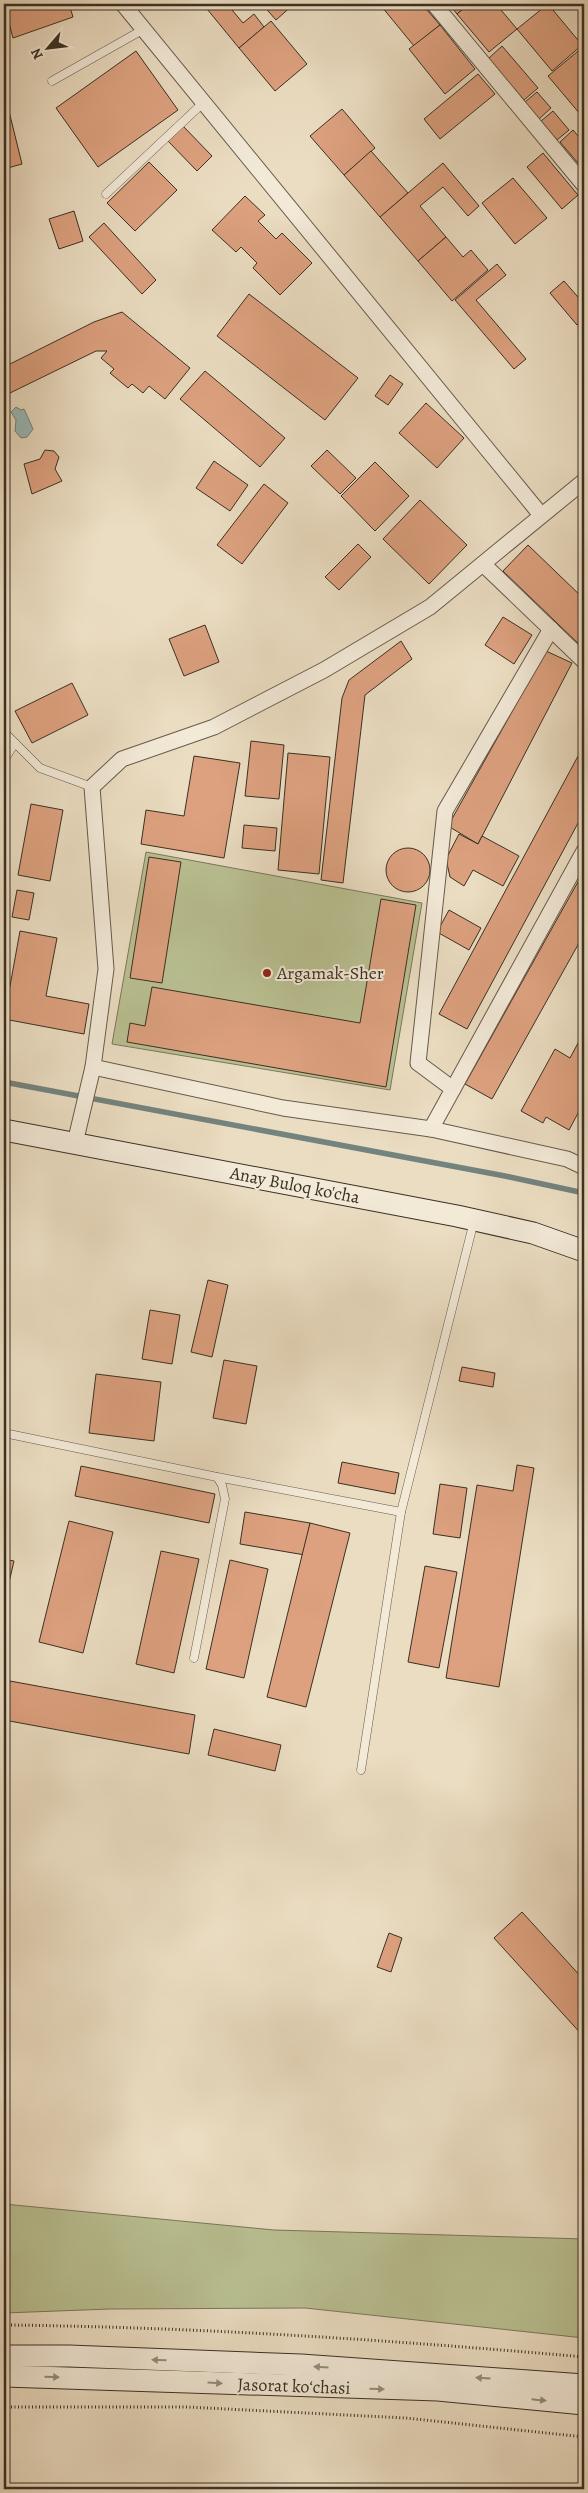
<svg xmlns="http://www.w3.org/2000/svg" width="588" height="2493" viewBox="0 0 588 2493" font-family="Alegreya,serif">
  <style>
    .green { fill: #b9c092; stroke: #7a785b }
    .water { fill: #99bbba; stroke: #73837e }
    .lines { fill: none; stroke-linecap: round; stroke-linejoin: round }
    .stream { stroke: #73837e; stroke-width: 5.5 }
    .building { fill: #dda17f; stroke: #3a3024 }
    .service-casing { stroke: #665b4c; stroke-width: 9 }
    .minor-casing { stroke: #665b4c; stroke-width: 17 }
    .secondary-casing { stroke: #3a3024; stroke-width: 23 }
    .path { stroke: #3a3024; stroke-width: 3; stroke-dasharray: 1 2.5; stroke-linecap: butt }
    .service { stroke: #f2e9d7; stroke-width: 8 }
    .minor { stroke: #f2e9d7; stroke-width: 15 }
    .secondary { stroke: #f2e9d7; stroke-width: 21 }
    .oneway { fill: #968c7e }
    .poi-dot { fill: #8f2418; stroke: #f2e9d7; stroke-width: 2 }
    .labels { text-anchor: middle; stroke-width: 4; stroke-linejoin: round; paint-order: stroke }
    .poi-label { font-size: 18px; fill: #3a3024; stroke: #f2e9d7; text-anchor: start }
    .street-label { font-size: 18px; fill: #3a3024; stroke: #f2e9d7 }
  </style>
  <rect width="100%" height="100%" fill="#ebddc2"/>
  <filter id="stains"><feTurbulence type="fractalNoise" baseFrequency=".004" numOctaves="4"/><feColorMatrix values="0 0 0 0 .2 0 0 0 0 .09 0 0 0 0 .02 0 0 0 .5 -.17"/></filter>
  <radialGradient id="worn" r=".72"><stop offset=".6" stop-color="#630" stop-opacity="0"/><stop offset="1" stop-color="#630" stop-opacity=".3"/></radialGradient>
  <g class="green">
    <path d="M146,852L422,903L390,1090L112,1044Z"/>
    <path d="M4,2204L274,2230L584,2239V2338L305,2308L110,2309L4,2313Z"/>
  </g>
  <path class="water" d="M16,407L21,410L24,409L33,429L27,437L21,438L15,431L16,420L11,412Z"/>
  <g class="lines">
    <path class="stream" d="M4,1082L505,1176L584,1193"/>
  </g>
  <g class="building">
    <path d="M4,4H69L73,17L13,38Z"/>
    <path d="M202,4H214L207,9Z"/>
    <path d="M214,4H227L243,23L254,14L264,27L239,48L207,9Z"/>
    <path d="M262,4H294L276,20Z"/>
    <path d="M387,4H422L440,25L414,46L382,7Z"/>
    <path d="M449,4H469L457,14Z"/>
    <path d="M469,4H496L517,29L489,52L457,14Z"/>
    <path d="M548,4L582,45L552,71L517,29Z"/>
    <path d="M271,21L307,64L275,91L239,48Z"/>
    <path d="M440,25L475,69L445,94L409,49Z"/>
    <path d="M502,46L538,88L524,100L488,59Z"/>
    <path d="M583,47L584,110L580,114L548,76Z"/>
    <path d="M136,51L178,110L98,167L56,108Z"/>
    <path d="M478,74L495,94L440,139L424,119Z"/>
    <path d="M4,91L22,164L4,169Z"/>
    <path d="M537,92L551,108L539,119L525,102Z"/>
    <path d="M342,109L375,148L344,175L310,136Z"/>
    <path d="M553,111L569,130L557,140L541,121Z"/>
    <path d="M182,125L212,156L197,171L167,140Z"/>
    <path d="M573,130L584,143L583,169L560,142Z"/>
    <path d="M371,151L408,193L380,217L344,175Z"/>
    <path d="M543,153L578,195L562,209L527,167Z"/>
    <path d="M149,162L177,190L135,231L107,203Z"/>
    <path d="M443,163L479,206L468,216L443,187L420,206L446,237L418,261L380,217Z"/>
    <path d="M513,178L547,218L515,244L482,203Z"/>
    <path d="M245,196L265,215L258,221L276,239L282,233L312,263L280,295L253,268L257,263L241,247L236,252L212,230Z"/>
    <path d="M74,211L83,241L59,249L49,219Z"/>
    <path d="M104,223L156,280L142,294L89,237Z"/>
    <path d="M446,237L463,257L471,250L488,270L452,301L418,261Z"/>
    <path d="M584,259V268L579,262Z"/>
    <path d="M497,264L506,275L476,300L526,359L514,369L455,300Z"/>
    <path d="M564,281L584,304V318L577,325L550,293Z"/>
    <path d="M249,294L358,378L325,420L217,336Z"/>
    <path d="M122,312L190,368L165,399L149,386L143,393L132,384L128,388L110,373L114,369L101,358L107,351H96L10,393L4,382V367L94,322Z"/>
    <path d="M205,371L285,438L260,467L180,399Z"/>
    <path d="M390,375L403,384L388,405L375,396Z"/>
    <path d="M426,403L464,438L437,468L399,433Z"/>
    <path d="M45,450L54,451L59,457L55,469L62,481L32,494L24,464L40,459Z"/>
    <path d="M327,450L356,478L340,494L311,466Z"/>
    <path d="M214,461L248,485L230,511L196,488Z"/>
    <path d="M375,462L409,496L375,531L341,496Z"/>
    <path d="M264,484L288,503L242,564L217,545Z"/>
    <path d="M420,500L467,545L429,584L383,539Z"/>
    <path d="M358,544L371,557L339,590L325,577Z"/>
    <path d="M528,545L584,599V649L503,571Z"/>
    <path d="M503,617L532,635L514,664L485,645Z"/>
    <path d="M205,625L219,662L184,676L169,639Z"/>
    <path d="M401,641L412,659L365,695L343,883L321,880L342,698L349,680Z"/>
    <path d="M546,651L572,663L478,844L448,826Z"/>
    <path d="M72,683L88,715L32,743L15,711Z"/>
    <path d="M251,741L284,745L279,799L245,796Z"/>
    <path d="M584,745V812L467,1029L439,1014Z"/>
    <path d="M288,753L330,757L319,874L278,870Z"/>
    <path d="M194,756L240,763L224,858L141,844L146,810L184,816Z"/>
    <path d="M31,804L63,810L50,881L18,875Z"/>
    <path d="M244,825L277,828L275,851L242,848Z"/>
    <path d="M459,834L478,844L482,836L519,856L503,886L473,870L464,886L450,877L446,859Z"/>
    <circle cx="408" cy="870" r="22"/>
    <path d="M149,857L181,862L162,983L130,978Z"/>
    <path d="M584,871V934L492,1099L465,1084Z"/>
    <path d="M17,890L34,893L29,920L12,917Z"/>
    <path d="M381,899L416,905L386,1087L127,1042L130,1023L145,1026L152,987L360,1023Z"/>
    <path d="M449,910L481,928L469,950L437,932Z"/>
    <path d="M20,931L57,938L46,996L89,1004L84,1034L4,1019Z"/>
    <path d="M584,1032V1102L569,1130L546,1117L543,1123L521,1111L555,1049L570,1058Z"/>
    <path d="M208,1280L228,1285L212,1357L191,1352Z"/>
    <path d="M150,1310L180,1315L172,1364L142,1359Z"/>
    <path d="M224,1360L257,1366L246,1424L213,1418Z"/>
    <path d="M462,1367L495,1373L493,1387L459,1381Z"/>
    <path d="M96,1374L161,1382L154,1441L89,1433Z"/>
    <path d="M342,1462L399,1473L395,1494L338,1483Z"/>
    <path d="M517,1465L534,1468L499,1687L446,1678L477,1485L513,1491Z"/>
    <path d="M81,1466L215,1494L209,1523L75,1496Z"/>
    <path d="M440,1484L467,1488L460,1538L433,1534Z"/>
    <path d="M245,1512L310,1523L305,1555L240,1544Z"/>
    <path d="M69,1521L113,1532L83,1653L39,1642Z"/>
    <path d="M310,1523L350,1533L306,1707L267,1697Z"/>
    <path d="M161,1551L199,1559L174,1673L136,1664Z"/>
    <path d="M4,1559L14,1561L4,1604Z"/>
    <path d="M230,1560L268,1569L244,1678L206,1669Z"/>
    <path d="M425,1566L457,1572L439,1668L408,1662Z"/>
    <path d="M10,1681L195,1715L189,1754L4,1720Z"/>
    <path d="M214,1729L281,1745L275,1771L208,1755Z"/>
    <path d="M522,1912L584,1980V2037L494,1938Z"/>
    <path d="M389,1933L402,1938L391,1972L377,1967Z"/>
  </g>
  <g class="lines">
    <defs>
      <g id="service">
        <path d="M52,81L144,29"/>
        <path d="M106,194L204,102"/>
        <path d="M4,732L40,768L92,787"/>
        <path d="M4,760L15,743"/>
        <path d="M4,1433L217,1477L222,1485L225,1499L194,1658"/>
        <path d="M217,1477L401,1512"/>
        <path d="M361,1770L401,1512L474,1221"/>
      </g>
      <g id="minor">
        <path d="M123,4L541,515"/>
        <path d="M434,4L584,185"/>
        <path d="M483,564L584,661"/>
        <path d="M93,1067L283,1108L431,1129L567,1159L584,1167"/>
        <path d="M453,1089L418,1063L445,811L551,629"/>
        <path d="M431,1129L584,851"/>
        <path d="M75,1143L93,1067L106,969L92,787L122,759L214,727L324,670L430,607L584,481"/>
      </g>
      <g id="secondary">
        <path d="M4,1130L457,1216L533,1233L584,1251"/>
        <path d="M4,2356H69L301,2365L584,2385"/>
        <path d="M4,2376L438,2390L584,2404"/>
      </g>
    </defs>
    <use href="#service" class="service-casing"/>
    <use href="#minor" class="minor-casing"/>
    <use href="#secondary" class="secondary-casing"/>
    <g class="path">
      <path d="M4,2325C198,2327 391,2340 584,2357"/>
      <path d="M4,2407H187L406,2418L584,2437"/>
    </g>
    <use href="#service" class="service"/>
    <use href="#minor" class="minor"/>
    <use href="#secondary" class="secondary"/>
  </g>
  <defs><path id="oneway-solid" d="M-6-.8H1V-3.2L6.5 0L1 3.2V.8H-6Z" transform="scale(1.25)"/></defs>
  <g class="oneway">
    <use href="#oneway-solid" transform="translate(159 2360) rotate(-178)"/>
    <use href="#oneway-solid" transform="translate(321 2367) rotate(-176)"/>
    <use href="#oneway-solid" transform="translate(52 2377) rotate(1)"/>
    <use href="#oneway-solid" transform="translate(483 2378) rotate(-176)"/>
    <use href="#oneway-solid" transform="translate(215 2383) rotate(3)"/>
    <use href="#oneway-solid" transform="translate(377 2389) rotate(1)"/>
    <use href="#oneway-solid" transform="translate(539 2400) rotate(6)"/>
  </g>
  <circle class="poi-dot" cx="267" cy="973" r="5"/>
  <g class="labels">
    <g class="poi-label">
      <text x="277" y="979">Argamak-Sher</text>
    </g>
    <g class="street-label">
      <text transform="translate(295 1185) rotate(11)" y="6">Anay Buloq ko'cha</text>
      <text transform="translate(294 2386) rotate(2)" y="6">Jasorat koʻchasi</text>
    </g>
  </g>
  <rect width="588" height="2493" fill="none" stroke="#ebddc2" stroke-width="20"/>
  <rect x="5" y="5" width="578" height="2483" fill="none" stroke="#3a3024" stroke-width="2.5"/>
  <rect x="10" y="10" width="568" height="2473" fill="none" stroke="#3a3024"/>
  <g transform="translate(48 48) rotate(242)" stroke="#f2e9d7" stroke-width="4" paint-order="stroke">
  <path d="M0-4L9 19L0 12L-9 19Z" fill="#3a3024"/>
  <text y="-8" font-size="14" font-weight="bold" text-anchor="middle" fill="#3a3024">N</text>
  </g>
  <rect width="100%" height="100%" filter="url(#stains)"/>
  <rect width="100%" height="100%" fill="url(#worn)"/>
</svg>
